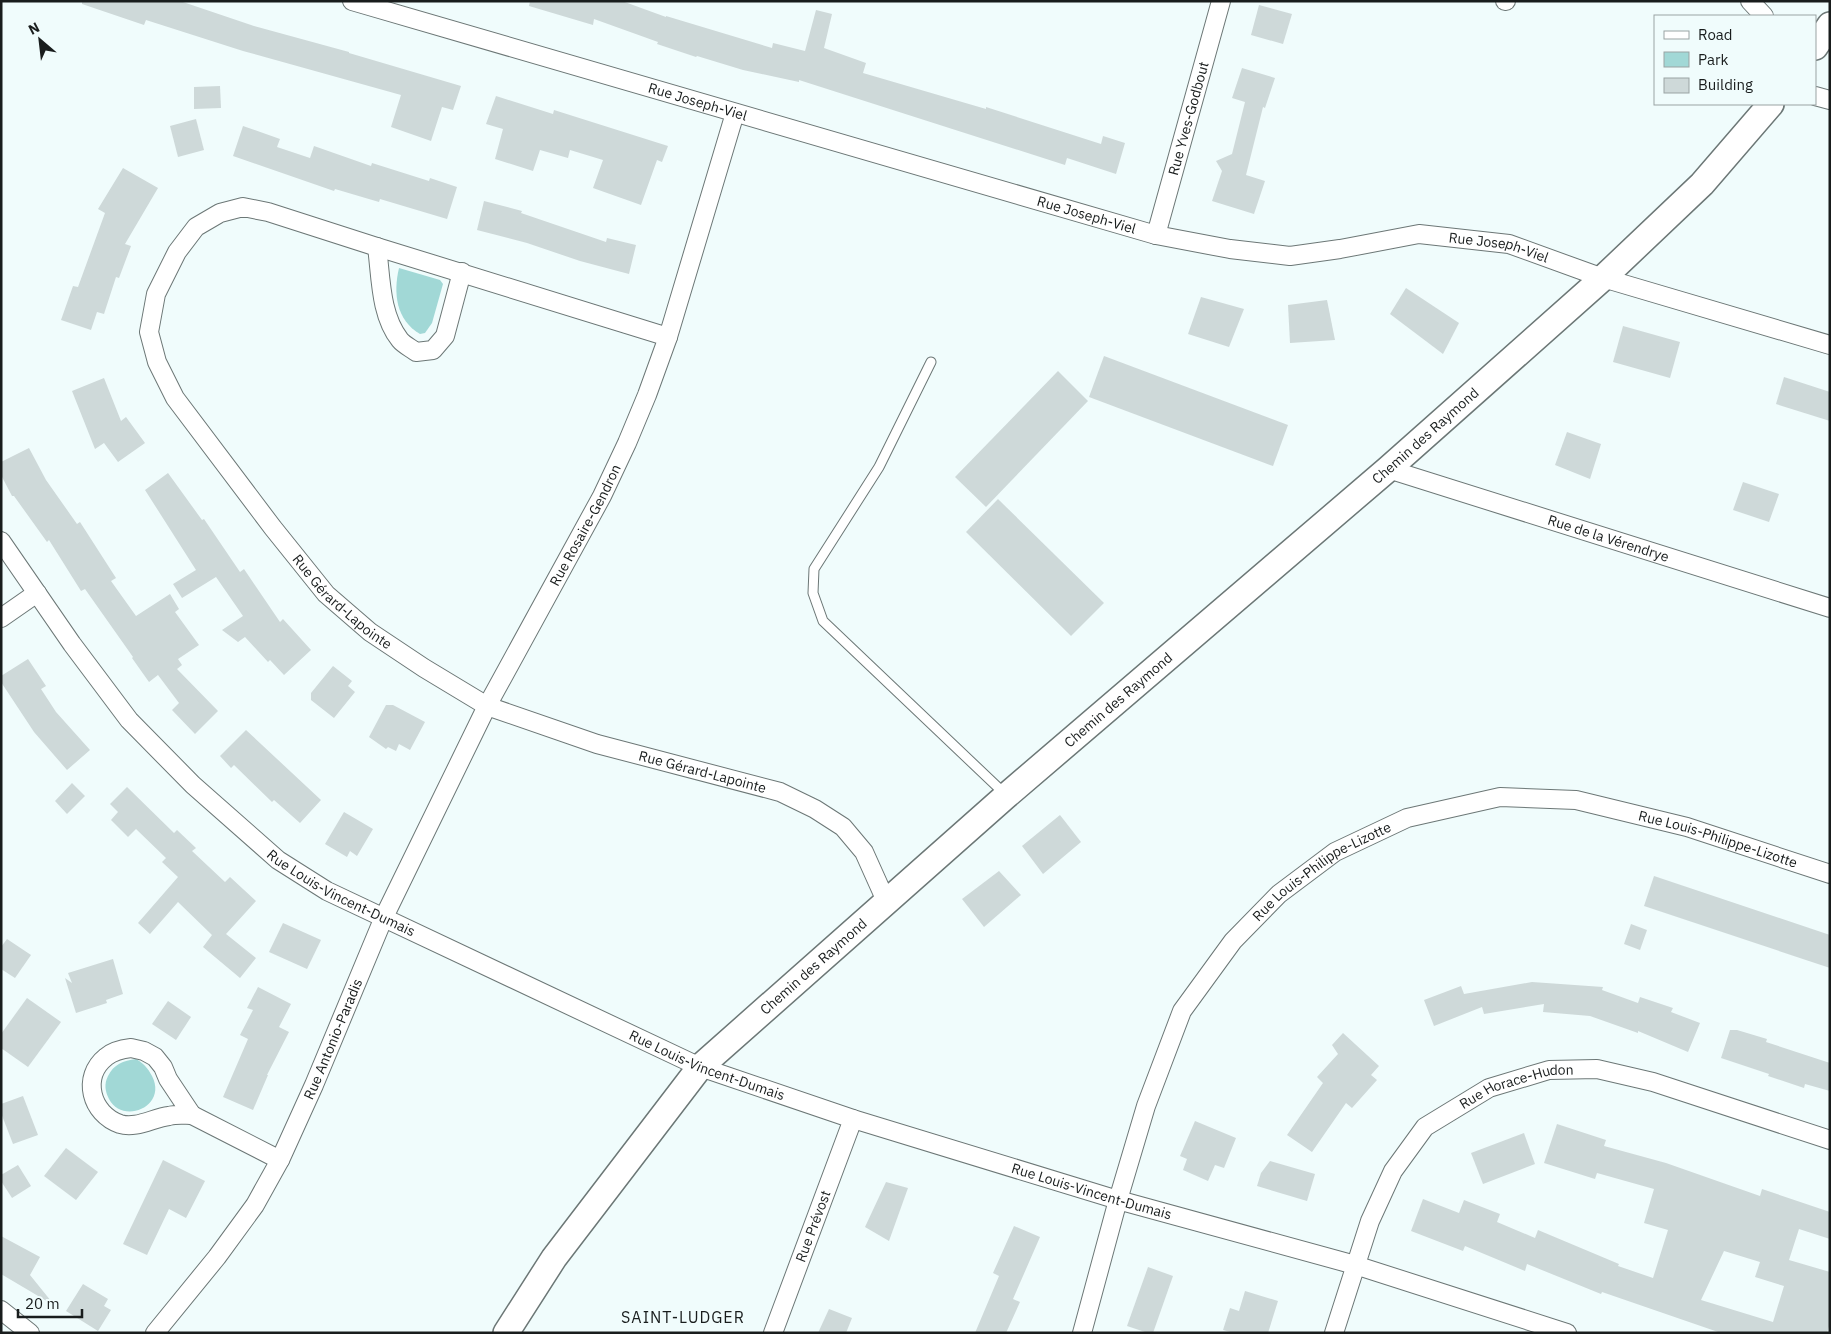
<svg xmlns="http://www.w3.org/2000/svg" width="1831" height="1334" viewBox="0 0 1831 1334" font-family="'IBM Plex Sans',sans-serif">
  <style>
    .green { fill: #a1d8d6 }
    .building { fill: #ced9d9; fill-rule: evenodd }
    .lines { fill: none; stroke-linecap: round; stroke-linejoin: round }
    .lane-casing { stroke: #6c7776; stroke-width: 11 }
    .street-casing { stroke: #6c7776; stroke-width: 20 }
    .secondary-casing { stroke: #6c7776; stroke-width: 28 }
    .lane { stroke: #fff; stroke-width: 9 }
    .street { stroke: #fff; stroke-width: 18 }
    .secondary { stroke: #fff; stroke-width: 25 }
    .labels { text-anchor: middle; stroke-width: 4; stroke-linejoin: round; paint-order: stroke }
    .street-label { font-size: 14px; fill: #191d1d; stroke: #f0fcfc }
    .quarter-label { font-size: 16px; letter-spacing: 1px; fill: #191d1d; stroke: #f0fcfc }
  </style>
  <rect width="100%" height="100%" fill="#f0fcfc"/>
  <g class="green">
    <path d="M399,268L440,280L443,284L432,323L425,333L420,334C396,320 393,293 399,268Z"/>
    <path d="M136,1059C143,1063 148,1068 152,1076C168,1107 122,1125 109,1099C105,1091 104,1084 108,1076C114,1064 123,1061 136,1059Z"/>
  </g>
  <g class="building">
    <path d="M82,1H180L254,26L349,52V53L461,86L453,110L442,107L431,141L391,127L401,95L243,51L146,20L144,25L82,4Z"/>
    <path d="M530,1H622L666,17V16L772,48L773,43L805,51L816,10L832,14L824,48L866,63L863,73L986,109V107L1101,144L1103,136L1125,143L1116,174L1067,158L1065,165L799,80V82L743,70L697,56L696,57L657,44L658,42L594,19L593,25L529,6Z"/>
    <path d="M1259,5L1292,14L1283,44L1251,35Z"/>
    <path d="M1242,68L1275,78L1265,108L1263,107L1246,175L1265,181L1254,214L1212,201L1222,171L1216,161L1232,154L1245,102L1232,98Z"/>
    <path d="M220,86L221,108L194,109V87Z"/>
    <path d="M496,96L553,114L554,110L668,146L662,162L657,160L641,205L593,188L603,160L570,150L568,158L540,150L533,171L495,159L503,129L486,124Z"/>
    <path d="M196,119L204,150L178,157L170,126Z"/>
    <path d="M243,126L280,139L277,147L310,158L314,146L371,166L372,163L429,181L430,178L457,187L447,219L380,199L379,202L335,189L334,191L233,156Z"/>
    <path d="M123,168L158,188L125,244L131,246L119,278L116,277L104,314L97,312L91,330L61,320L73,286L78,287L105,213L98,209Z"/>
    <path d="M484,201L522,211L521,213L606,242L607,238L636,245L629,274L580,261L527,243L477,230Z"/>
    <path d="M1406,288L1459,323L1443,354L1390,314Z"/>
    <path d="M1201,297L1244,309L1229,347L1188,334Z"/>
    <path d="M1327,300L1335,340L1290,343L1288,305Z"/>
    <path d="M1623,326L1680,342L1670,378L1613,362Z"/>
    <path d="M1104,356L1288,425L1273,466L1089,397Z"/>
    <path d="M1058,371L1088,401L986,507L955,477Z"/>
    <path d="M1784,377L1830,392V421L1776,404Z"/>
    <path d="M104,378L121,421L126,417L145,443L118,462L104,443L95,449L72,391Z"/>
    <path d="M1567,432L1601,444L1590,479L1555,465Z"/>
    <path d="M29,448L46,480L77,524L80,522L116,578L111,581L136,616L170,594L179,609L175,612L199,645L178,659L182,665L177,669L218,711L195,734L172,710L179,703L158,675L149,682L132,658L133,657L85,589L81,591L49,540L47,542L14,496H12L1,475V462Z"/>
    <path d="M168,473L202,520L204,519L240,572L244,569L280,622L283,619L311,650L284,675L270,660L268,662L245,637L238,642L222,630L243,616L216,577L182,598L173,584L196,570L145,490Z"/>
    <path d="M1743,482L1779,494L1769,522L1733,510Z"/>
    <path d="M998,499L1104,603L1071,636L966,532Z"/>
    <path d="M28,659L46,686L41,689L56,712L90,750L67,770L34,732L1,682V676Z"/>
    <path d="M333,666L352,681L348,686L355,692L334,718L311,700V693Z"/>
    <path d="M386,705H393L425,722L410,750L399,744L396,751L388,747L386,749L369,737Z"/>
    <path d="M246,730L321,800L300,823L274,800L272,802L234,765L231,768L220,756Z"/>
    <path d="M72,783L85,796L67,814L55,801Z"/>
    <path d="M127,787L174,833L177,830L196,848L192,851L225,882L230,877L256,901L226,934L256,958L240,978L203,947L212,935L178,902L150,934L138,923L178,877L162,862L166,858L136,829L128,837L111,820L118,812L110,804Z"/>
    <path d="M344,812L373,829L357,856L350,851L347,857L325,844Z"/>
    <path d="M1060,815L1081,842L1043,874L1022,846Z"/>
    <path d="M999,871L1021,895L984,927L962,899Z"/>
    <path d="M1654,876L1830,935V968L1644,906Z"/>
    <path d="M283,923L321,940L307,969L269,952Z"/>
    <path d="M1631,924L1647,930L1640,950L1624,944Z"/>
    <path d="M7,939L31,955L15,978L1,969V947Z"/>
    <path d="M113,959L123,994L106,1000L107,1003L76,1013L65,978L72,983L68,973Z"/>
    <path d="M1532,982L1603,987L1602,990L1638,1003L1640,997L1673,1008L1671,1012L1700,1023L1688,1052L1638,1031V1033L1590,1016L1543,1012L1544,1004L1484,1014L1482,1007L1434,1026L1424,1000L1461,986L1464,994Z"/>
    <path d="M258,987L291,1004L279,1027L289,1032L267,1075H268L253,1110L223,1097L248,1039L240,1035L253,1010L247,1008Z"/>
    <path d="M27,998L61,1022L28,1067L1,1048V1034Z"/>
    <path d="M168,1001L191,1017L176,1040L152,1024Z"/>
    <path d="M1730,1030H1737L1767,1039L1766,1042L1830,1063V1091L1805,1084L1804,1088L1768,1076L1769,1074L1721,1058Z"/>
    <path d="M1343,1033L1379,1066L1371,1075L1377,1080L1352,1108L1346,1103L1312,1152L1287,1135L1323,1083L1317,1077L1338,1054L1332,1045Z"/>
    <path d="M23,1096L38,1135L13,1144L1,1113V1104Z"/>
    <path d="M1195,1121L1236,1138L1224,1168L1215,1165L1208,1181L1183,1170L1187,1159L1180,1156Z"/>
    <path d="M1557,1124L1606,1140L1604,1146L1666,1163L1760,1196L1762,1189L1830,1212V1239L1799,1229L1789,1260L1830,1272V1323L1827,1333H1721L1602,1292L1601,1294L1527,1264L1525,1271L1465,1246L1463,1251L1411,1231L1423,1199L1459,1213L1464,1200L1500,1214L1497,1222L1535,1238L1538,1230L1619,1264L1618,1266L1653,1278L1668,1230L1644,1223L1654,1189L1597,1173L1595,1179L1544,1163ZM1724,1251L1760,1262L1755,1277L1784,1286L1773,1322L1701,1300Z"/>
    <path d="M1524,1133L1535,1164L1483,1184L1471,1153Z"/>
    <path d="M66,1148L98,1172L76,1200L44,1176Z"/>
    <path d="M163,1160L205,1181L186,1218L169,1209L147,1255L123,1244Z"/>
    <path d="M1270,1161L1315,1174L1307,1201L1257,1186L1261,1173Z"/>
    <path d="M18,1165L31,1186L12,1198L1,1181V1175Z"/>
    <path d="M886,1182L908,1188L889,1241L865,1227Z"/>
    <path d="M1014,1226L1040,1237L1013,1299L1020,1302L1006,1333H975L999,1276L993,1273Z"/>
    <path d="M1,1236L40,1257L30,1275L51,1301L50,1303L1,1274Z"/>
    <path d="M1148,1267L1173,1276L1153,1333H1148L1127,1326Z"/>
    <path d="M83,1284L108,1299L104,1306L111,1310L98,1331L66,1311Z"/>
    <path d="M1245,1291L1278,1301L1268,1333H1234L1223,1330L1230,1308L1239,1311Z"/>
    <path d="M829,1309L852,1318L846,1333H818Z"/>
  </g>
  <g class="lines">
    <defs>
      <path id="lane" d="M931,362L879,467L814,569L813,593L823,621L1006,795"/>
      <g id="street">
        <path id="s1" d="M352,1L1156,235L1230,249L1290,256L1340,249L1419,234L1509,244L1603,278L1830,345"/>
        <path d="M1505,1H1506"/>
        <path d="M1750,1L1764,16"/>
        <path d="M1815,96L1830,100"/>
        <path id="s2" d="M1156,235L1221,1"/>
        <path d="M377,247C381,277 380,315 400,340C404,345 411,348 416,352L433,350L445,336L462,272"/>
        <path id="s3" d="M668,337L377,247L268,212L243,207L220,213L196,227L177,252L156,294L149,332L157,362L175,398L273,528L326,594L370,632L424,668L487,706L597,744L780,792L815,809L843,827L864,852L886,901"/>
        <path id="s4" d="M1388,469L1830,608"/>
        <path id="s5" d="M1,541L72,644L129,720L193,785L278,860L327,891L700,1067L853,1119L1118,1200L1355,1265L1567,1333"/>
        <path d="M1,618L37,593"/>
        <path d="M131,1048L144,1051L155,1057L163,1067L168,1079L192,1115C184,1115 176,1114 169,1116C153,1118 136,1129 120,1124C91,1114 81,1077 106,1057C113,1051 122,1049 131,1048Z"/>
        <path d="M192,1115L280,1160"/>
        <path d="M1,1310L30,1333"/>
        <path id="s6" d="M155,1333L217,1257L255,1205L280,1160L314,1085L384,917L487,706L602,496L627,443L647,395L668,337L735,113"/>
        <path id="s7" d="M773,1333L853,1119"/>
        <path id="s8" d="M1082,1333L1118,1200L1146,1106L1182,1011L1233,941L1279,894L1335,852L1407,818L1500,797L1576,800L1687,827L1830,874"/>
        <path id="s9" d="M1334,1333L1370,1221L1393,1171L1425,1127L1489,1088L1549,1070L1597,1069L1653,1082L1830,1140"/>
      </g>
      <g id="secondary">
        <path d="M1815,47L1830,25"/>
        <path id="s10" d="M506,1333L554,1258L700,1067L1006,796L1388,469L1603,278L1702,184L1771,104"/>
      </g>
    </defs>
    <use href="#lane" class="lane-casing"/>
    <use href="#street" class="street-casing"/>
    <use href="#secondary" class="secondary-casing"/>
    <use href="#lane" class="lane"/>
    <use href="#street" class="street"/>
    <use href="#secondary" class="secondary"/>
  </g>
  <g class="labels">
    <g class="street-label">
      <text dy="5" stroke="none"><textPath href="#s1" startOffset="360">Rue Joseph-Viel</textPath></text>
      <text dy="5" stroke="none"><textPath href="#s2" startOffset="121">Rue Yves-Godbout</textPath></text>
      <text dy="5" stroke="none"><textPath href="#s1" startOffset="765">Rue Joseph-Viel</textPath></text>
      <text dy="5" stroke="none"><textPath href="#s1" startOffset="1185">Rue Joseph-Viel</textPath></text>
      <text dy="5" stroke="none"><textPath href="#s10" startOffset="1291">Chemin des Raymond</textPath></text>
      <text dy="5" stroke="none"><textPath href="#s6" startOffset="919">Rue Rosaire-Gendron</textPath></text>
      <text dy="5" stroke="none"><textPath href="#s4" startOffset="231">Rue de la Vérendrye</textPath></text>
      <text dy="5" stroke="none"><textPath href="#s3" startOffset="949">Rue Gérard-Lapointe</textPath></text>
      <text dy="5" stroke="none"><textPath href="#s10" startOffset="886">Chemin des Raymond</textPath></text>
      <text dy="5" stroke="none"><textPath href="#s3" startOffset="1354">Rue Gérard-Lapointe</textPath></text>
      <text dy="5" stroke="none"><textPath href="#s8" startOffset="958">Rue Louis-Philippe-Lizotte</textPath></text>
      <text dy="5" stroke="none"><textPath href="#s8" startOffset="538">Rue Louis-Philippe-Lizotte</textPath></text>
      <text dy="5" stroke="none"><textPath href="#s5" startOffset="496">Rue Louis-Vincent-Dumais</textPath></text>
      <text dy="5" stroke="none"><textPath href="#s10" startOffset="481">Chemin des Raymond</textPath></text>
      <text dy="5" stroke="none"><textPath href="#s6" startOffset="346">Rue Antonio-Paradis</textPath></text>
      <text dy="5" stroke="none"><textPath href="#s5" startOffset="901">Rue Louis-Vincent-Dumais</textPath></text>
      <text dy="5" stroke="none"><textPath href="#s9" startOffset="329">Rue Horace-Hudon</textPath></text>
      <text dy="5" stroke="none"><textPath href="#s5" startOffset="1306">Rue Louis-Vincent-Dumais</textPath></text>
      <text dy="5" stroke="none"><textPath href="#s7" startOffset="114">Rue Prévost</textPath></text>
    </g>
    <g class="quarter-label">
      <text x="683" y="1323">SAINT-LUDGER</text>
    </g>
  </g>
  <rect width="1831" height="1334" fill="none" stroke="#191d1d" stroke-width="5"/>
  <rect x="1654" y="15" width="162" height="90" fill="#f0fcfc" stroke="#9aa3a3"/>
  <rect x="1664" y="31" width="25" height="8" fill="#ffffff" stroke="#9aa3a3"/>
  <text x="1698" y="40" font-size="15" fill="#191d1d">Road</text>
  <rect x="1664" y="52" width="25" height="15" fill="#a1d8d6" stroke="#9aa3a3"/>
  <text x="1698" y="65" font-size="15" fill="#191d1d">Park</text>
  <rect x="1664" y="78" width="25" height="15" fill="#ced9d9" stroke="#9aa3a3"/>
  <text x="1698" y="90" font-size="15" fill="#191d1d">Building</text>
  <g transform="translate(40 40) rotate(332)" stroke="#f0fcfc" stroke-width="4" paint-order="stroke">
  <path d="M0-4L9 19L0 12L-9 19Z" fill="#191d1d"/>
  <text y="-8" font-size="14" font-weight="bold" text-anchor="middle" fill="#191d1d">N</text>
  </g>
  <path d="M18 1309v8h64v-8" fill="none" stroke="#191d1d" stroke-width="2.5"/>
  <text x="25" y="1309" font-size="15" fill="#191d1d" stroke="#f0fcfc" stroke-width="4" paint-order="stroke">20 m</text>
</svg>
